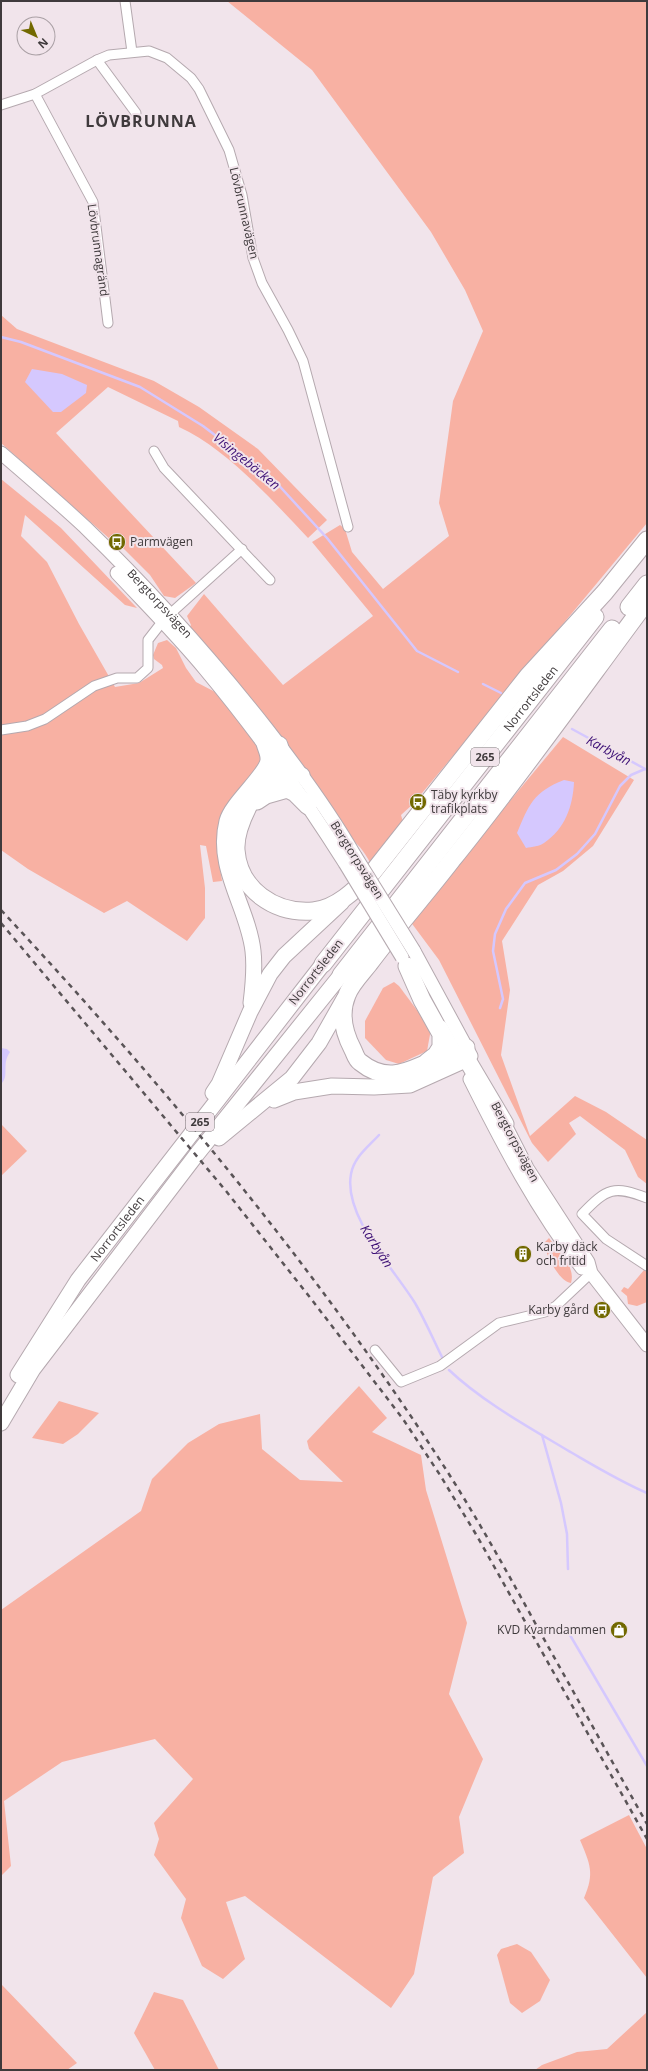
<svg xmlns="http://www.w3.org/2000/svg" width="648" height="2071" viewBox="0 0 648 2071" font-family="'Open Sans',sans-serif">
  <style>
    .green { fill: #f8b1a3 }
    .water { fill: #d5c8fe }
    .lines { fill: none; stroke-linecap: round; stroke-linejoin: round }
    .stream { stroke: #d5c8fe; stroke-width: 2.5 }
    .minor-casing { stroke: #b5a9af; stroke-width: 11 }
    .secondary-casing { stroke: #b5a9af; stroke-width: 15 }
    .trunk-casing { stroke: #b5a9af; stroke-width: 17 }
    .motorway-casing { stroke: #b5a9af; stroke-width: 19 }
    .minor { stroke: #fff; stroke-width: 9 }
    .secondary { stroke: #fff; stroke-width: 13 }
    .trunk { stroke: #fff; stroke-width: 15 }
    .motorway { stroke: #fff; stroke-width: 17 }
    .rail { stroke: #5a5457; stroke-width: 2.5; stroke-dasharray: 5 5; stroke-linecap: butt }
    .secondary-bridge-casing { stroke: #b5a9af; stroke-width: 15; stroke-linecap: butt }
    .secondary-bridge { stroke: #fff; stroke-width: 13 }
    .labels { text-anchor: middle; stroke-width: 4; stroke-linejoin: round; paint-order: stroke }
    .shield { fill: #f1e4eb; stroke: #746d70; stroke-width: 1 }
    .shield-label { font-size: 11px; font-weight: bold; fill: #3f3a3c }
    .street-label { font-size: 12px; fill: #3f3a3c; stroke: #f1e4eb }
    .poi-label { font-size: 12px; fill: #3f3a3c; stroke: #f1e4eb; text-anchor: start }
    .water-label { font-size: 13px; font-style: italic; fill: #3c0f75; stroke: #f1e4eb }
    .district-label { font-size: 16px; font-weight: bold; letter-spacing: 1px; fill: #3f3a3c; stroke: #f1e4eb }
  </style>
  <rect width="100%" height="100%" fill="#f1e4eb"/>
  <g class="green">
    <path d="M227,1H647V523L413,804L401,815L403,822L373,867C366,856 361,845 349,838L189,628L191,625L187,616L204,594L283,685L373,616L312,542L340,525L345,529L352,552L383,589L449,536L439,503L453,401L483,331L465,290L431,232L312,70Z"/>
    <path d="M1,315L17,329L154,381L199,407L258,449L327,520L308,538C272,500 227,449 179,427L178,421L108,387L56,433L196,583L175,598L164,596L150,575L121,546L122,542L116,537L111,540L1,443Z"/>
    <path d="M1,479L61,528L137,608L125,605L25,515L21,536L47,562L79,624L115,687L139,683L163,668L162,665L154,659L153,655L158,643L167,640L176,648L186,668L196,682L219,694L257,744L264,757L218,854L222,881L213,882L206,846L200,845L205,888V918L187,941L127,901L104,913L28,869L1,850Z"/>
    <path d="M563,737L634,780L593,846L563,871L538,885L502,941L510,990L501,1055L530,1136L575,1096L606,1112L647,1140V1184L638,1177L625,1150L580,1116L569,1123L576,1134L548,1162L532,1143L439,960L410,921Z"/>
    <path d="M394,982L399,986L431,1029L427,1051L399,1064L386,1060L365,1038V1021L383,988Z"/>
    <path d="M1,1124L27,1151L1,1176Z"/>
    <path d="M549,1238C558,1251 576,1266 571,1283C559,1282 545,1253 544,1243Z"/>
    <path d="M644,1270L647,1272V1302L637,1306L628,1304L627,1296L621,1291L624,1287L628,1289Z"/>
    <path d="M359,1386L387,1418L372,1432L421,1455L426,1490L467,1623L449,1694L483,1759L459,1817L464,1853L433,1877L414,1974L391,2008L245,1896L226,1902L245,1959L223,1979L202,1966L181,1918L186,1899L154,1855L159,1839L154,1823L193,1779L155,1739L62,1762L4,1801L11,1866L1,1876V1610L141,1511L152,1479L188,1443L219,1424L260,1414L262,1449L300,1480L343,1482L309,1449L307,1441Z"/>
    <path d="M59,1401L99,1413L78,1434L63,1444L32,1438Z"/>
    <path d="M629,1815L647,1849V1978L584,1898C595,1873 590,1864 580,1840Z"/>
    <path d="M517,1944L531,1952L550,1980L540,2001L522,2013L510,2003L497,1955L501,1949Z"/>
    <path d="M1,1983L2,1985L77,2063L67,2070H3L1,2068Z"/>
    <path d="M154,1992L183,2000L219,2070H155L134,2033Z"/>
    <path d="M647,2008V2070H535L542,2065L577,2052L607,2049L646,2013Z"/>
  </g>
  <g class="water">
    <path d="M32,369L62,374L87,385L86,393L61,412H53L25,382Z"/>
    <path d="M564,780L574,782C573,806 565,829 544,843C540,846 532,847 526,848L517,833C529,805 533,792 564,780Z"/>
    <path d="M1,1048L7,1049L10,1052C1,1065 10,1076 1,1084Z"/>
  </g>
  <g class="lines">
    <g class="stream">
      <path d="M1,337L21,342L140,387L203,426L273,479L327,538L417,651L458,672"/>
      <path d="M483,684L501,693"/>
      <path d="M572,729L647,770"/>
      <path d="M500,1008L503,999L493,951L495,934L506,909L525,883L556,870L577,854L595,834L620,786L631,775L645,769"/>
      <path d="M379,1135C368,1147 354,1157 351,1174C343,1216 394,1269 415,1303C425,1320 433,1339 442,1357"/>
      <path d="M449,1370C483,1402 527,1426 567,1450C593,1465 619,1481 647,1493"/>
      <path d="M542,1435L561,1503L567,1534L568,1569"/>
      <path d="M567,1630L647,1766"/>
    </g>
    <defs>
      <g id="minor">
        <path d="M125,1L132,52"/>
        <path d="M97,60L136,113"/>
        <path d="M35,94L93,202L108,323"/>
        <path d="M1,105L35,94L97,60L109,55L149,51L167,58L191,78L199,89L229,150L242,195L253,258L262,283L288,330L303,361L348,527"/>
        <path d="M154,451L164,468L270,580"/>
        <path d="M170,614L242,549"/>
        <path d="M1,730L27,726L45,719L94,686L117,678H137L148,668V640L162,622"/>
        <path d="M647,1198C614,1185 607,1188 582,1214L606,1239L647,1266"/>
        <path d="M375,1350L401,1382L440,1366L499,1323L545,1312L556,1306L591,1273"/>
      </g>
      <g id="secondary">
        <path id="s1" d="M1,453C29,477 58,502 85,527C150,590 211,658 267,729C299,770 329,811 355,856"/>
        <path d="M117,573C146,604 177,635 205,669C256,730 302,795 345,863"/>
        <path d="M414,951L471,1056"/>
        <path d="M441,1027L461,1062"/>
        <path d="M470,1079C503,1145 537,1210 582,1268"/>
        <path d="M501,1117L527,1168L588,1262L591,1273L647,1345"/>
      </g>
      <g id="trunk">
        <path d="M270,771L282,768L302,775"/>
        <path d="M251,1003C253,987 255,968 253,951C248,907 215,868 227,821C232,802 270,772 268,758C268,753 265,748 264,743"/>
        <path d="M213,1093L219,1084L250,1012L270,974L284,956L342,902"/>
        <path d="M274,1100L294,1092L332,1086L374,1087L410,1085L461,1062L466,1058L467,1047"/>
        <path d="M219,1138L292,1078L319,1043L344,999"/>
        <path id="s2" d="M18,1375L78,1280L323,964"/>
        <path d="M1,1423L33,1369L197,1154L341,975"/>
      </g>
      <g id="motorway">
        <path d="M629,607L647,584"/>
        <path d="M279,745C281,752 285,760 282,768C278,783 258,787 251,801C244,814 235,834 236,850C239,890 275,914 313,911C337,909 357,888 373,872L528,676L605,592L647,540"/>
        <path d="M257,801L266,795L287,789L295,793L308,806"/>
        <path id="s3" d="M323,964L595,617"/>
        <path d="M407,966L422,1000L441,1034V1047L436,1055L427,1062"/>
        <path d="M341,975L612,629"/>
        <path d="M505,1124L466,1058C429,1046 402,1096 360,1062C356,1059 355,1054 353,1050C344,1033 339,1014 347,995C351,984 362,973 369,964C395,929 425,895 452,860C520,776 583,687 647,601"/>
      </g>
    </defs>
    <use href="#minor" class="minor-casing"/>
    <use href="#secondary" class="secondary-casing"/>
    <use href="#trunk" class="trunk-casing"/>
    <use href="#motorway" class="motorway-casing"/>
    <use href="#minor" class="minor"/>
    <use href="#secondary" class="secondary"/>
    <use href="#trunk" class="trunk"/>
    <use href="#motorway" class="motorway"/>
    <g class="rail">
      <path d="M1,910C164,1085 317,1269 447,1471C480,1523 510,1577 540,1632C576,1696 611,1760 647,1824"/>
      <path d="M1,923L226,1191L312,1300L403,1419L440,1475L477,1536L647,1839"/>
    </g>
    <defs>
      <g id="secondary-bridge">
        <path d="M355,856L414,951"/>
        <path d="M345,863L402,957"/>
      </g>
    </defs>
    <use href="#secondary-bridge" class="secondary-bridge-casing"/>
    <use href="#secondary-bridge" class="secondary-bridge"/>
  </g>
  <defs>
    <symbol id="bus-disc" viewBox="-11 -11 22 22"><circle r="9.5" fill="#726900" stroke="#f1e4eb"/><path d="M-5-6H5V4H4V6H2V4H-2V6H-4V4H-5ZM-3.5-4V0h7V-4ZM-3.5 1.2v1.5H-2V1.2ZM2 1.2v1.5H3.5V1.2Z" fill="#fff"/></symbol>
    <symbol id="building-disc" viewBox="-11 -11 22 22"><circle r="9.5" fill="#726900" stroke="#f1e4eb"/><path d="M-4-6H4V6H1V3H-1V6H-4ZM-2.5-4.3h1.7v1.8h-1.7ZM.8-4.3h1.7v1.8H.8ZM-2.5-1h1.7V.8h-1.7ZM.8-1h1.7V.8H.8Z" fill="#fff"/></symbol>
    <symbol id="shop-disc" viewBox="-11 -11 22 22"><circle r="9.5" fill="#726900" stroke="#f1e4eb"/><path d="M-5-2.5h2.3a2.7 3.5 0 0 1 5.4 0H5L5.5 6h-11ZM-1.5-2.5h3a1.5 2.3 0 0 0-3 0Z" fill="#fff"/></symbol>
  </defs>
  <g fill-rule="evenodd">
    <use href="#bus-disc" x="107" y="532" width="20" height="20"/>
    <use href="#bus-disc" x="408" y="792" width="20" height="20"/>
    <use href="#building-disc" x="513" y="1244" width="20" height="20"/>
    <use href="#bus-disc" x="592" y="1300" width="20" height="20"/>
    <use href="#shop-disc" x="609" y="1620" width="20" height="20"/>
  </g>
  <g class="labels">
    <g class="shield">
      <rect x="471" y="748" width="28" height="18" rx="3"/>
      <rect x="186" y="1113" width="28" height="18" rx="3"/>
    </g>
    <g class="shield-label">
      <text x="485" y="761">265</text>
      <text x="200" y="1126">265</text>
    </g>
    <g class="street-label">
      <text transform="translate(244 213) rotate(77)" y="4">Lövbrunnavägen</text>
      <text transform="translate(98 250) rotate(82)" y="4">Lövbrunnagränd</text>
      <text dy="4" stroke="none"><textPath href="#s1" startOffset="219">Bergtorpsvägen</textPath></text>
      <text dy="4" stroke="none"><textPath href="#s3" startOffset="337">Norrortsleden</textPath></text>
      <text transform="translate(357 860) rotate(58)" y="4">Bergtorpsvägen</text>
      <text transform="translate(316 972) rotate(-52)" y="4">Norrortsleden</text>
      <text transform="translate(515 1142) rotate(62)" y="4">Bergtorpsvägen</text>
      <text dy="4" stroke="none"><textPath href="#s2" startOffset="177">Norrortsleden</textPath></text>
    </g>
    <g class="poi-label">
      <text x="130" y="546">Parmvägen</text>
      <text x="431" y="799">Täby kyrkby<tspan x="431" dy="14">trafikplats</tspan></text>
      <text x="536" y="1251">Karby däck<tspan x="536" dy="14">och fritid</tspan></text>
      <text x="589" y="1314" text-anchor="end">Karby gård</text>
      <text x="606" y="1634" text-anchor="end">KVD Kvarndammen</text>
    </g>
    <g class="water-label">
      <text transform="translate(247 461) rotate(39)" y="5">Visingebäcken</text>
      <text transform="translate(609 750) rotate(28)" y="5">Karbyån</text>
      <text transform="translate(377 1246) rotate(57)" y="5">Karbyån</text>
    </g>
    <g class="district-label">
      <text x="141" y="127">LÖVBRUNNA</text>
    </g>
  </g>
  <rect width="648" height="2071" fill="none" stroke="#3f3a3c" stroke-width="4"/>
  <g transform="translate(36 36) rotate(136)"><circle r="19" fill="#f1e4eb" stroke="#aaa0a5"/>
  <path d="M0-3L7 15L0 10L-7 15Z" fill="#726900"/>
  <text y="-6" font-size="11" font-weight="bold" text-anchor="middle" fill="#3f3a3c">N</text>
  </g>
</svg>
